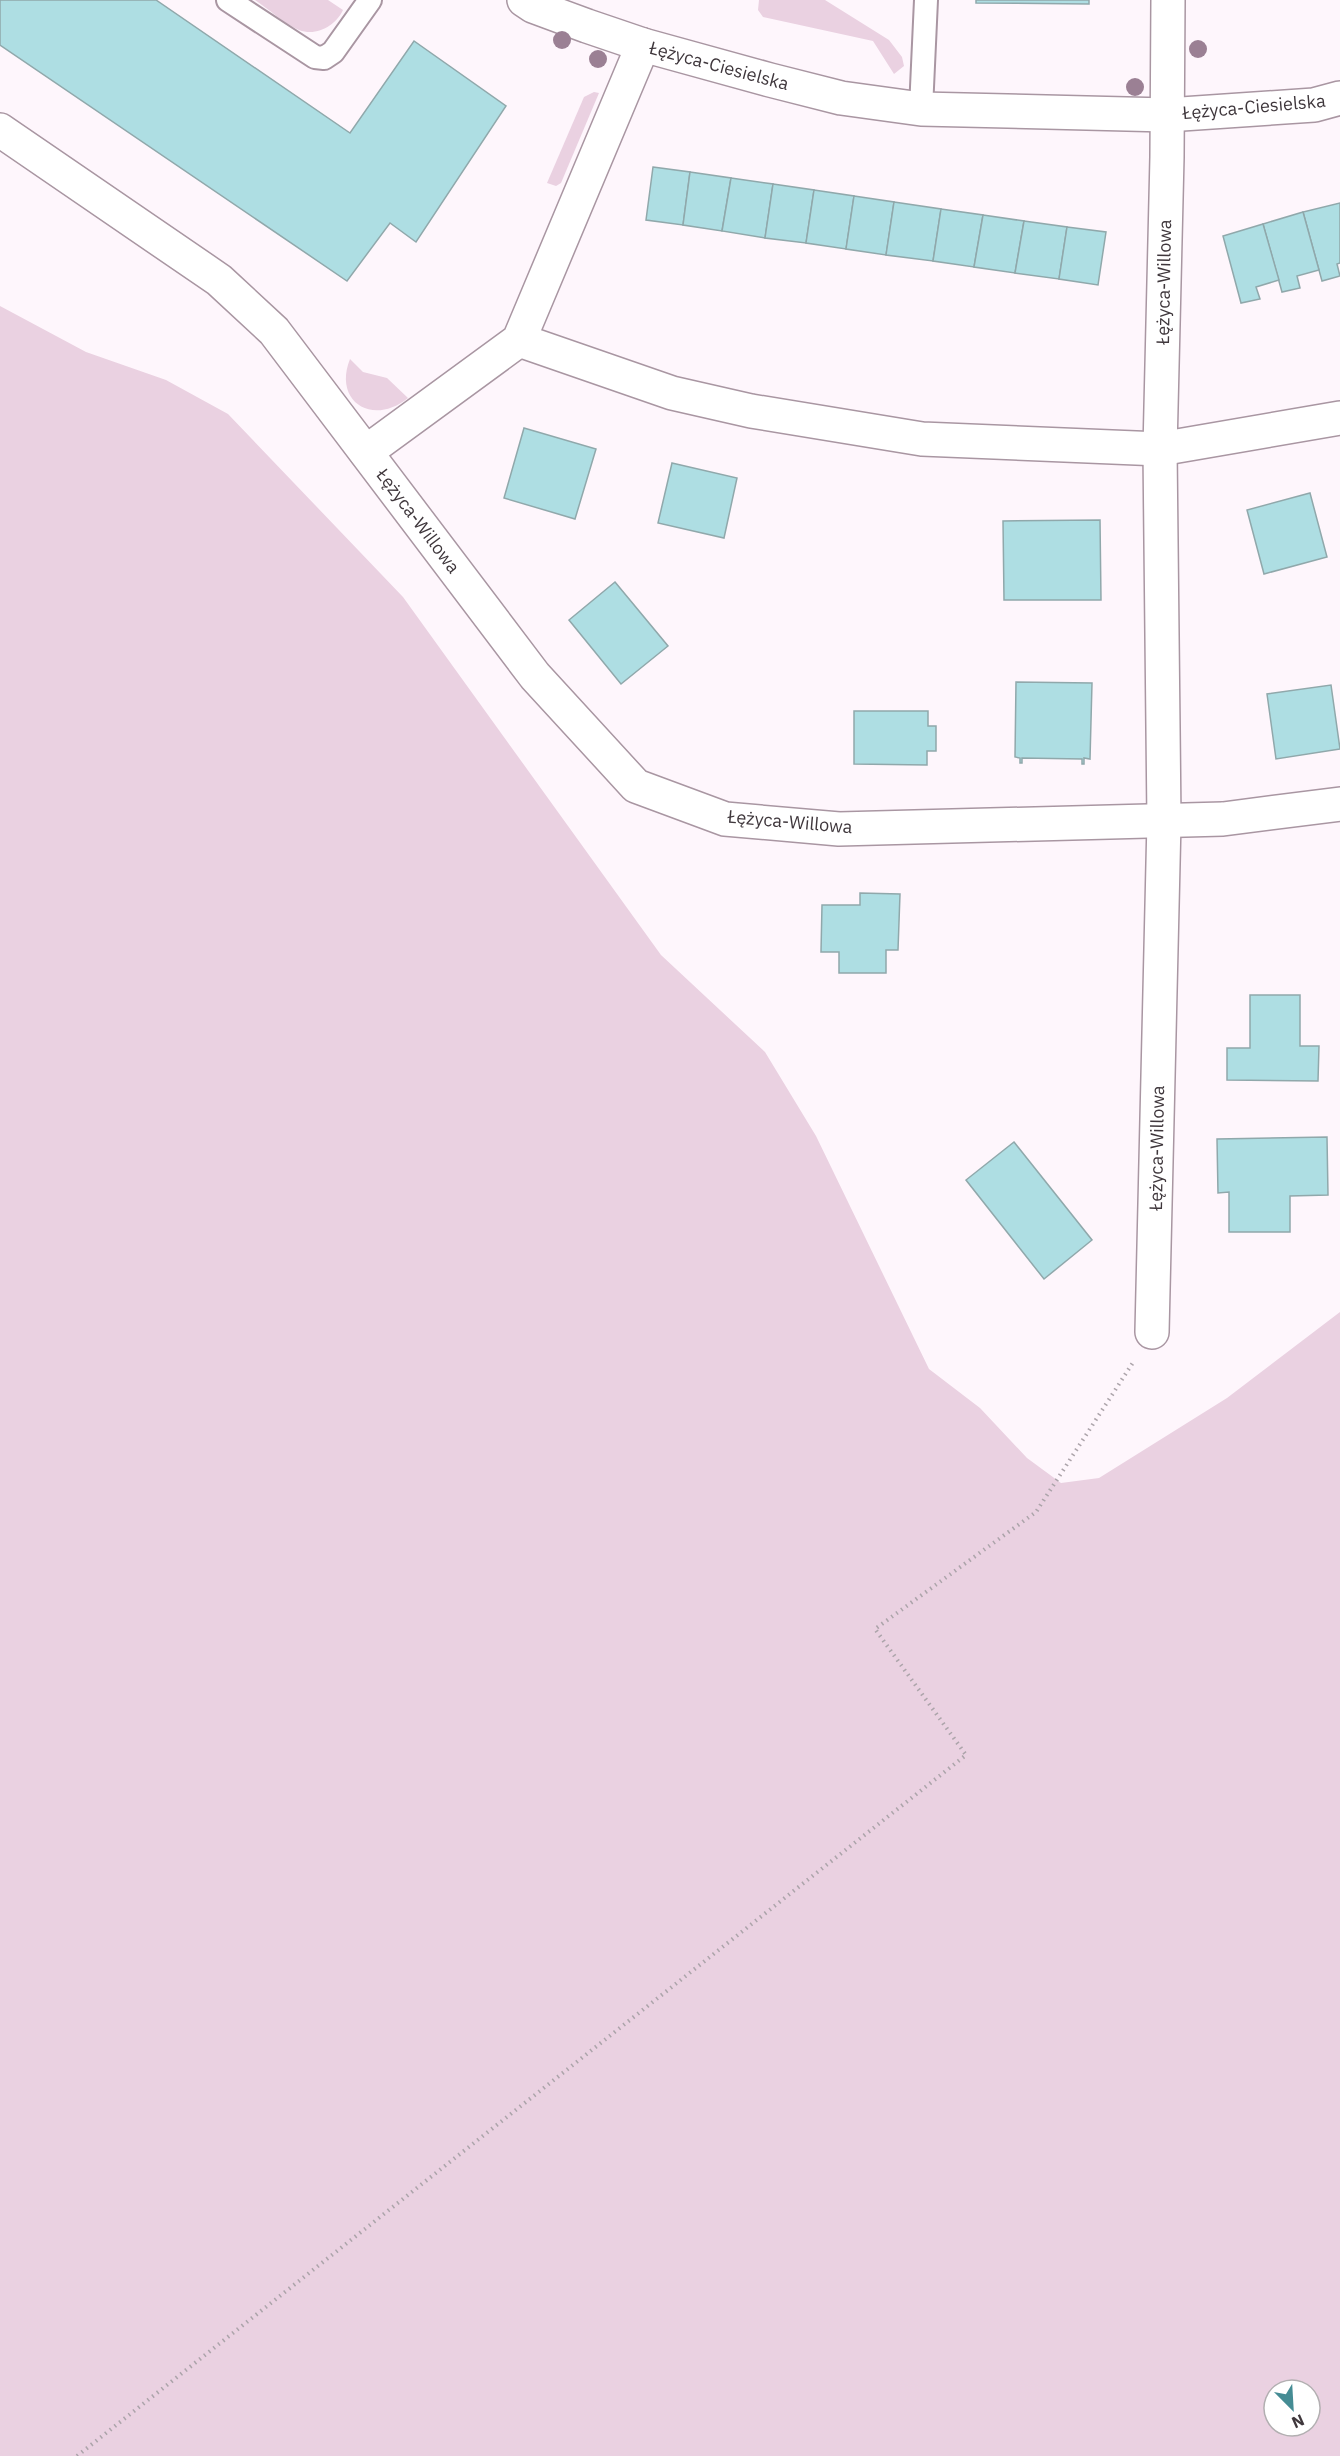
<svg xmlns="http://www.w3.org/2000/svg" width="1340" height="2456" viewBox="0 0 1340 2456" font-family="'IBM Plex Sans',sans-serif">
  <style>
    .green { fill: #ead1e1; fill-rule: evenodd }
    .building { fill: #aedee3; stroke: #90a8ab; stroke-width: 1.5 }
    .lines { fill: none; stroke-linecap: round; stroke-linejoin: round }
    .service-casing { stroke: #a996a2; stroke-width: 26 }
    .minor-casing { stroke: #a996a2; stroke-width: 36 }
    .path { stroke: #aca4aa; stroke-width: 4; stroke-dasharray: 1.5 4.5; stroke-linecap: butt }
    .service { stroke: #fff; stroke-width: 22 }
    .minor { stroke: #fff; stroke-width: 33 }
    .tree { fill: #9b8094 }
    .labels { text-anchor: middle; stroke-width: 4.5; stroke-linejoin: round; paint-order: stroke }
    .street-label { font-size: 18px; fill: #3f373c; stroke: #fff }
  </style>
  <rect width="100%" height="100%" fill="#fef6fc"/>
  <g class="green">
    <path d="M255,0H328L343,10C336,25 317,37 299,30C284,24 269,9 255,0Z"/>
    <path d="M759,0H825L889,40L902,57L904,66L894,74L873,41L763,17L758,10Z"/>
    <path d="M594,92L599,93L561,183L556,186L547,183L584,97Z"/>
    <path d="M0,306L86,352L166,380L228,414L403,597L661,955L765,1052L816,1136L929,1369L980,1408L1027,1458L1061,1483L1099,1478L1227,1398L1340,1312V2456H0ZM1274,2390H1310V2426H1274Z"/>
    <path d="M350,359L363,372L387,378L408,398C372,427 333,401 350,359Z"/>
  </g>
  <g class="building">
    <path d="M0,0H156L350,133L414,41L506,106L416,242L390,223L347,281L0,45Z"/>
    <path d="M976,0H1089V4L976,3Z"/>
    <path d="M653,167L690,172L683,225L646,220Z"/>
    <path d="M690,172L731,178L722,231L683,225Z"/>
    <path d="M731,178L773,184L765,238L722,231Z"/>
    <path d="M773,184L814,190L806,243L765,238Z"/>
    <path d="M814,190L854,196L846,249L806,243Z"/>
    <path d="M854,196L894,202L886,255L846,249Z"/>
    <path d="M894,202L941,209L933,261L886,255Z"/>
    <path d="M1340,203V263L1337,264L1340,276L1322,281L1303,212Z"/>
    <path d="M941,209L983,215L974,267L933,261Z"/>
    <path d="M1303,212L1319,270L1297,276L1300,288L1282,292L1263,224Z"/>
    <path d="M983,215L1024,221L1015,273L974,267Z"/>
    <path d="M1024,221L1067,227L1059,279L1015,273Z"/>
    <path d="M1263,224L1279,280L1256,287L1260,299L1241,303L1223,236Z"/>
    <path d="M1067,227L1106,232L1098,285L1059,279Z"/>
    <path d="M524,428L596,449L575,519L504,498Z"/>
    <path d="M672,463L737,478L724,538L658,523Z"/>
    <path d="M1310,493L1327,557L1264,574L1247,510Z"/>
    <path d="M1100,520L1101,600H1004L1003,521Z"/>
    <path d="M615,582L668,646L621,684L569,620Z"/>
    <path d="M1016,682L1092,683L1090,759L1084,758V764H1082V759L1022,758V763H1020V758L1015,757Z"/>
    <path d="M1331,685L1340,749L1276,759L1267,694Z"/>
    <path d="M854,711H928V726H936V751H927V765L854,764Z"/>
    <path d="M860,893L900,894L898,950H886V973H839V952H821L822,905H860Z"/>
    <path d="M1250,995H1300V1046H1319L1318,1081L1227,1080V1048H1250Z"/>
    <path d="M1327,1137L1328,1195L1290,1196V1232H1229V1192L1218,1193L1217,1139Z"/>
    <path d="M1014,1142L1092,1240L1044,1279L966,1180Z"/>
  </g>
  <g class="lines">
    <defs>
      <g id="service">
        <path d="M228,0L315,57L324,58L333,52L370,0"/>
        <path d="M921,109L926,0"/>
      </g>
      <g id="minor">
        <path d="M524,0L533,6L587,26L643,45L770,80L841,98L921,109L1167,115L1314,105L1340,98"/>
        <path d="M0,130L219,280L274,331L535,676L636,786L725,819L839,829L1223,819L1340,804"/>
        <path d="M519,340L672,393L751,411L922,439L1160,449L1340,418"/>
        <path d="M366,452L519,340L643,45"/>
        <path d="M1152,1332L1164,821L1160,449L1167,157L1168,0"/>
      </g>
    </defs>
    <use href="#service" class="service-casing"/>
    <use href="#minor" class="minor-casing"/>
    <path class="path" d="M77,2456L966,1755L875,1629L1036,1512L1134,1361"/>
    <use href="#service" class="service"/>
    <use href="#minor" class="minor"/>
  </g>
  <g class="tree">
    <circle cx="562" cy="40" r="9"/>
    <circle cx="1198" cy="49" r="9"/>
    <circle cx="598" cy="59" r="9"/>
    <circle cx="1135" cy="87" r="9"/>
  </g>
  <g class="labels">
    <g class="street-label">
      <text transform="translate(719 66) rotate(15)" y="6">Łężyca-Ciesielska</text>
      <text transform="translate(1254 107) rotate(-5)" y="6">Łężyca-Ciesielska</text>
      <text transform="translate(1164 282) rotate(-89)" y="6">Łężyca-Willowa</text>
      <text transform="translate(418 521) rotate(53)" y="6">Łężyca-Willowa</text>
      <text transform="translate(790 822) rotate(5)" y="6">Łężyca-Willowa</text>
      <text transform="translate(1157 1148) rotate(-89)" y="6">Łężyca-Willowa</text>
    </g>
  </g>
  <g transform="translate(1292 2408) rotate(156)"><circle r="28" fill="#ffffff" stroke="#b2afb1" stroke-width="1.5"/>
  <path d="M0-4.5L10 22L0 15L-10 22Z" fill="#458c94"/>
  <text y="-9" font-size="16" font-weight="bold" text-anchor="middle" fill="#3f373c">N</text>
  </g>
</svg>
